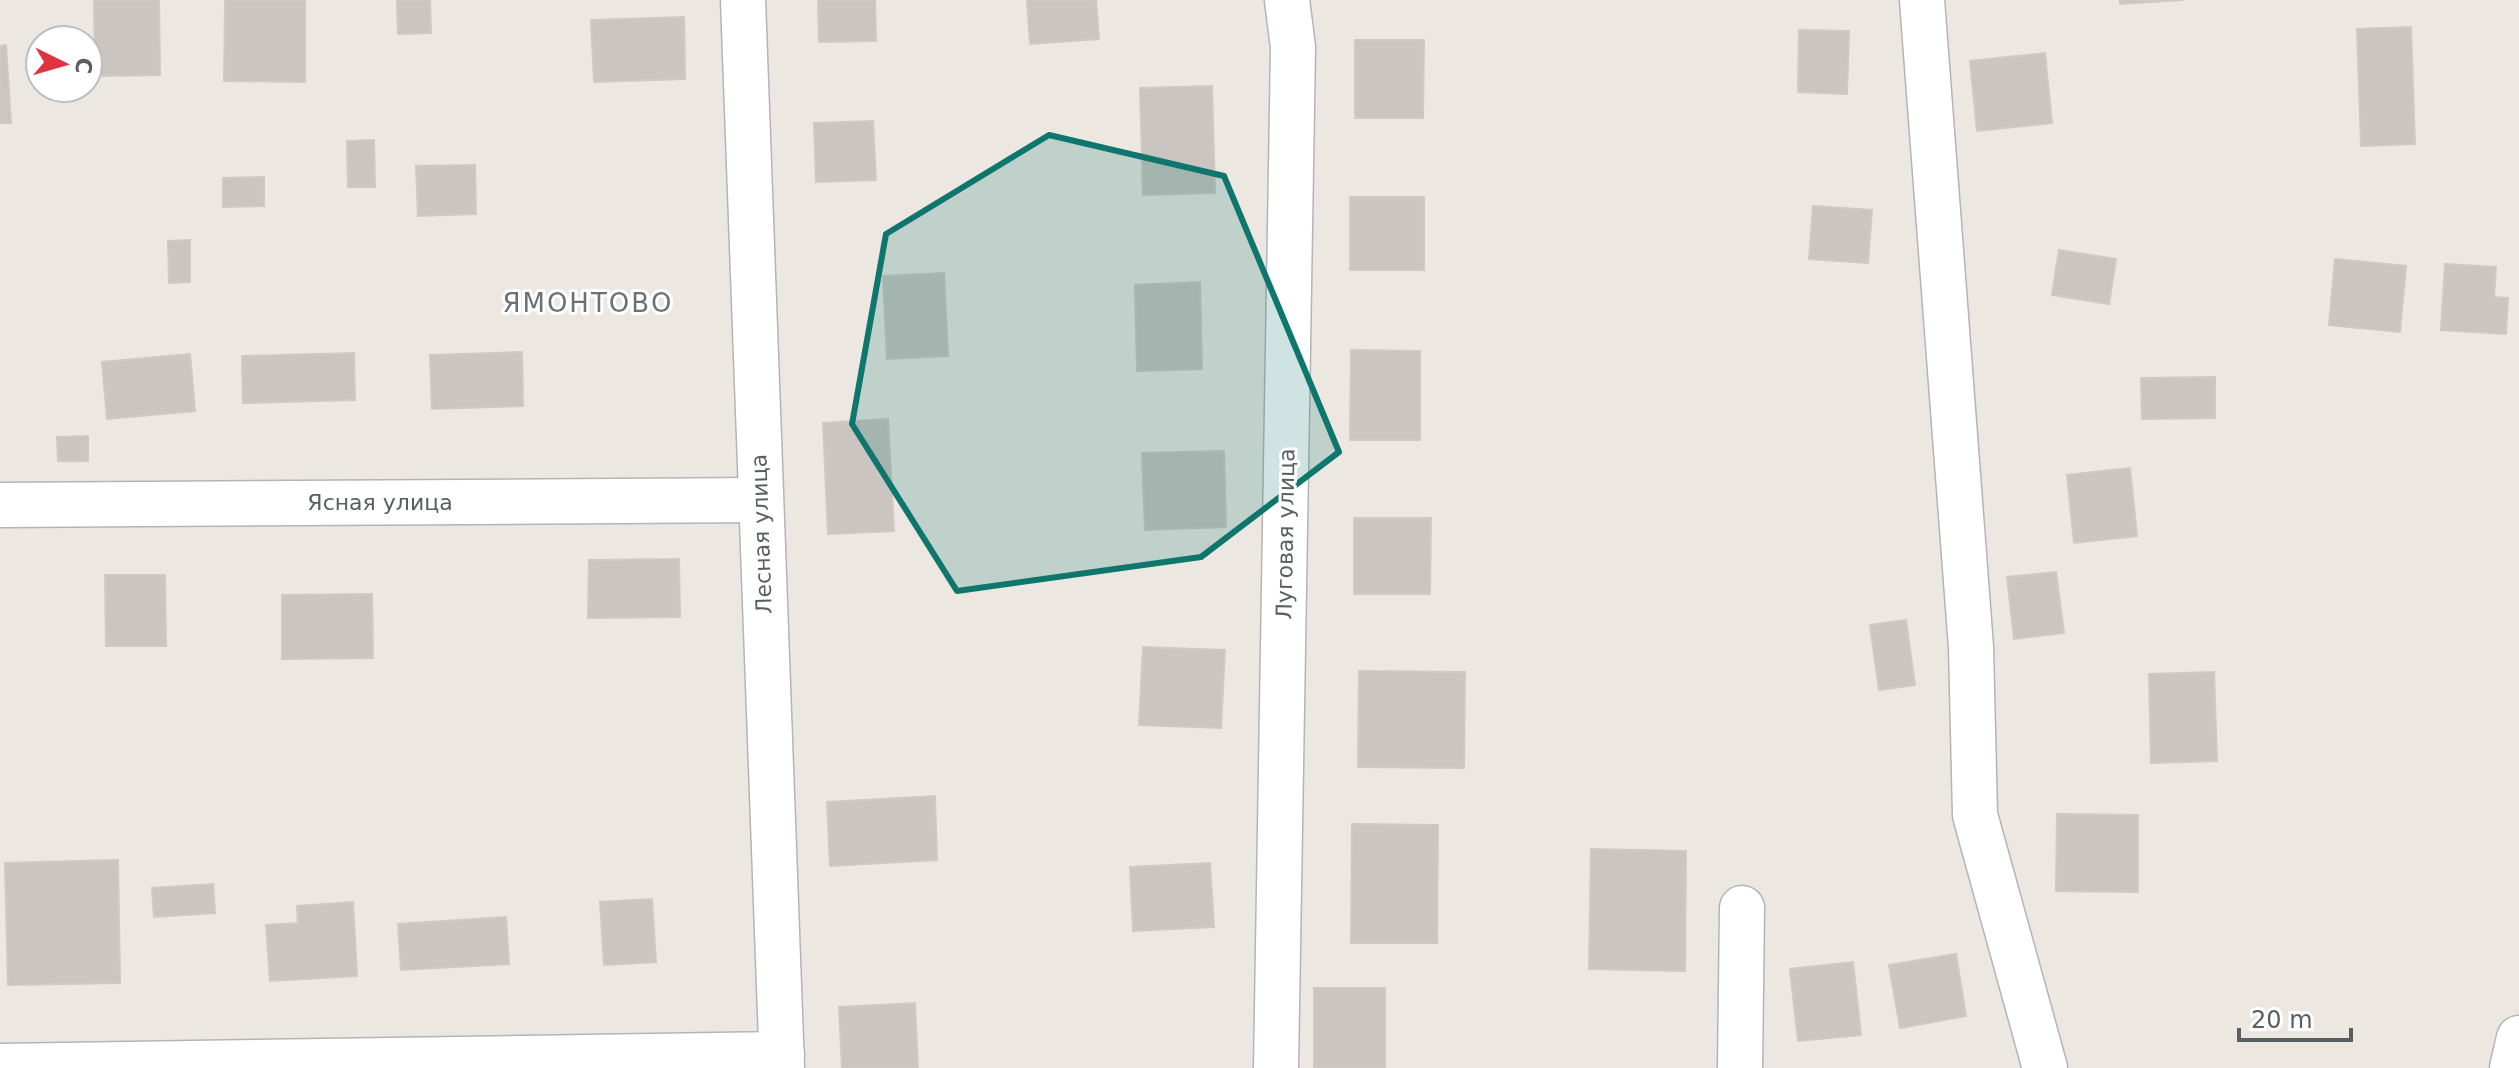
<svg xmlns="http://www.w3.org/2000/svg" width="2519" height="1068" viewBox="0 0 2519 1068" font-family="'DejaVu Sans',sans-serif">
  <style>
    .building { fill: #cac5c1; stroke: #d0c9c0; stroke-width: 2 }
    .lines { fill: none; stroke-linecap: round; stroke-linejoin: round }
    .minor-casing { stroke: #b2b5b8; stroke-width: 47 }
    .minor { stroke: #fff; stroke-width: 44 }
    .marked { fill: #0f766e; fill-opacity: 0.2; stroke: #0f766e; stroke-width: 6; stroke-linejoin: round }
    .labels { text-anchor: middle; stroke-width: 6; stroke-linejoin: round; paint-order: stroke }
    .street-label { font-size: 22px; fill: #5a5e62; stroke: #fff }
    .quarter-label { font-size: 26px; letter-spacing: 2px; fill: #6b7173; stroke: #fff }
  </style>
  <rect width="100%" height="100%" fill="#ece8e1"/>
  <g class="building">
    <path d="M94,0H159L160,75L95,76Z"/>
    <path d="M225,0H305V82L224,81Z"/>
    <path d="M397,0H430L431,33L398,34Z"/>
    <path d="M818,0H875L876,41L819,42Z"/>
    <path d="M1027,0H1096L1099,39L1030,44Z"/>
    <path d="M2120,0H2183L2120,4Z"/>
    <path d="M684,17L685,79L594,82L591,20Z"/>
    <path d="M2411,27L2415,144L2361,146L2357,29Z"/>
    <path d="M1799,30L1849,31L1847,94L1798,92Z"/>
    <path d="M1355,40H1424L1423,118H1355Z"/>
    <path d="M6,45L11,123H0V46Z"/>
    <path d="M2045,53L2052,123L1977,131L1970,61Z"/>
    <path d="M1212,86L1215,193L1143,195L1140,88Z"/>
    <path d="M873,121L876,180L816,182L814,123Z"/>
    <path d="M374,140L375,187H348L347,141Z"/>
    <path d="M475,165L476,214L418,216L416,166Z"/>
    <path d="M264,177V206L223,207V178Z"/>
    <rect x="1350" y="197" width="74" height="73"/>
    <path d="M1813,206L1872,210L1868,263L1809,259Z"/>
    <path d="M190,240V282L169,283L168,241Z"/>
    <path d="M2059,250L2116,259L2109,304L2052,295Z"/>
    <path d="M2335,259L2406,266L2400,332L2329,325Z"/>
    <path d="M2445,264L2496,267L2494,297L2508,298L2506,334L2441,330Z"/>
    <path d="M944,273L948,356L887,359L883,276Z"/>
    <path d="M1200,282L1202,369L1137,371L1135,285Z"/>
    <path d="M1351,350L1420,351V440H1350Z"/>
    <path d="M522,352L523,406L432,409L430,355Z"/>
    <path d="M354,353L355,400L243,403L242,356Z"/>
    <path d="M190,354L195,411L107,419L102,362Z"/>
    <path d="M2215,377V418L2142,419L2141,378Z"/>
    <path d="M888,419L894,531L828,534L823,423Z"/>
    <path d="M88,436V461H58L57,437Z"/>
    <path d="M1224,451L1226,527L1145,530L1142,453Z"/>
    <path d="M2130,468L2137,536L2074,543L2067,475Z"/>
    <path d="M1354,518H1431L1430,594H1354Z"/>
    <path d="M679,559L680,617L588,618L589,560Z"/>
    <path d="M2056,572L2064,633L2014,639L2007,577Z"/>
    <path d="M105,575H165L166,646H106Z"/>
    <path d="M372,594L373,658L282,659V595Z"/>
    <path d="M1906,620L1915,685L1879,690L1870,625Z"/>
    <path d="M1143,647L1225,650L1221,728L1139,725Z"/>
    <path d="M1359,671L1465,672L1464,768L1358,767Z"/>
    <path d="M2214,672L2217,761L2151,763L2149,674Z"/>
    <path d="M935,796L937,860L830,866L827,802Z"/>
    <path d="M2057,814L2138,815V892L2056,891Z"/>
    <path d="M1352,824L1438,825L1437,943H1351Z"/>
    <path d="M1591,849L1686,851L1685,971L1589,969Z"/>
    <path d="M118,860L120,983L8,985L5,863Z"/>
    <path d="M1210,863L1214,927L1133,931L1130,867Z"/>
    <path d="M213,884L215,913L154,917L152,888Z"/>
    <path d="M652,899L656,962L604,965L600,902Z"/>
    <path d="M353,902L357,976L270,981L266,925L298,923L297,906Z"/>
    <path d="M506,917L509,964L401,970L398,924Z"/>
    <path d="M1956,954L1966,1016L1900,1028L1889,965Z"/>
    <path d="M1853,962L1861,1035L1798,1041L1790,969Z"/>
    <rect x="1314" y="988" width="71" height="80"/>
    <path d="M915,1003L918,1068H842L839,1007Z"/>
  </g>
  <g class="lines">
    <defs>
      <g id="minor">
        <path d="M743,0L782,1068"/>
        <path d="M1922,0L1971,647L1975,815L2045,1068"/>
        <path d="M1,505L760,500"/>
        <path d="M0,1066L782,1054"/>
        <path d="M1276,1068L1293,47L1287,0"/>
        <path d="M1740,1068L1742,908"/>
        <path d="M2512,1068L2519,1038"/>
      </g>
    </defs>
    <use href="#minor" class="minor-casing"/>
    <use href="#minor" class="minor"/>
  </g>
  <path class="marked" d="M1049,135L1224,176L1339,452L1201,557L957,591L852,424L886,234Z"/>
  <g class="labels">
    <g class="street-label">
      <text x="380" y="510">Ясная улица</text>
      <text transform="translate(761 534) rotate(-92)" y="8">Лесная улица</text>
      <text transform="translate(1285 534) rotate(-89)" y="8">Луговая улица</text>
    </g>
    <g class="quarter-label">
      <text x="588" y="312">ЯМОНТОВО</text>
    </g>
  </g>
  <g transform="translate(64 64) rotate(95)"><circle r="38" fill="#ffffff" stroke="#bdbfc0" stroke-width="2"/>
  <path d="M0-6L14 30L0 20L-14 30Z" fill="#e13241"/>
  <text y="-12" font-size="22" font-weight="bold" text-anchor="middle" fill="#5a5e62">С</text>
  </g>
  <path d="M2239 1028v12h112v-12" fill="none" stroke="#5a5e62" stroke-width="4"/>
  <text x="2251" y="1028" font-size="24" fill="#5a5e62" stroke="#ffffff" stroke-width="6" paint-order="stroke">20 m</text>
</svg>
